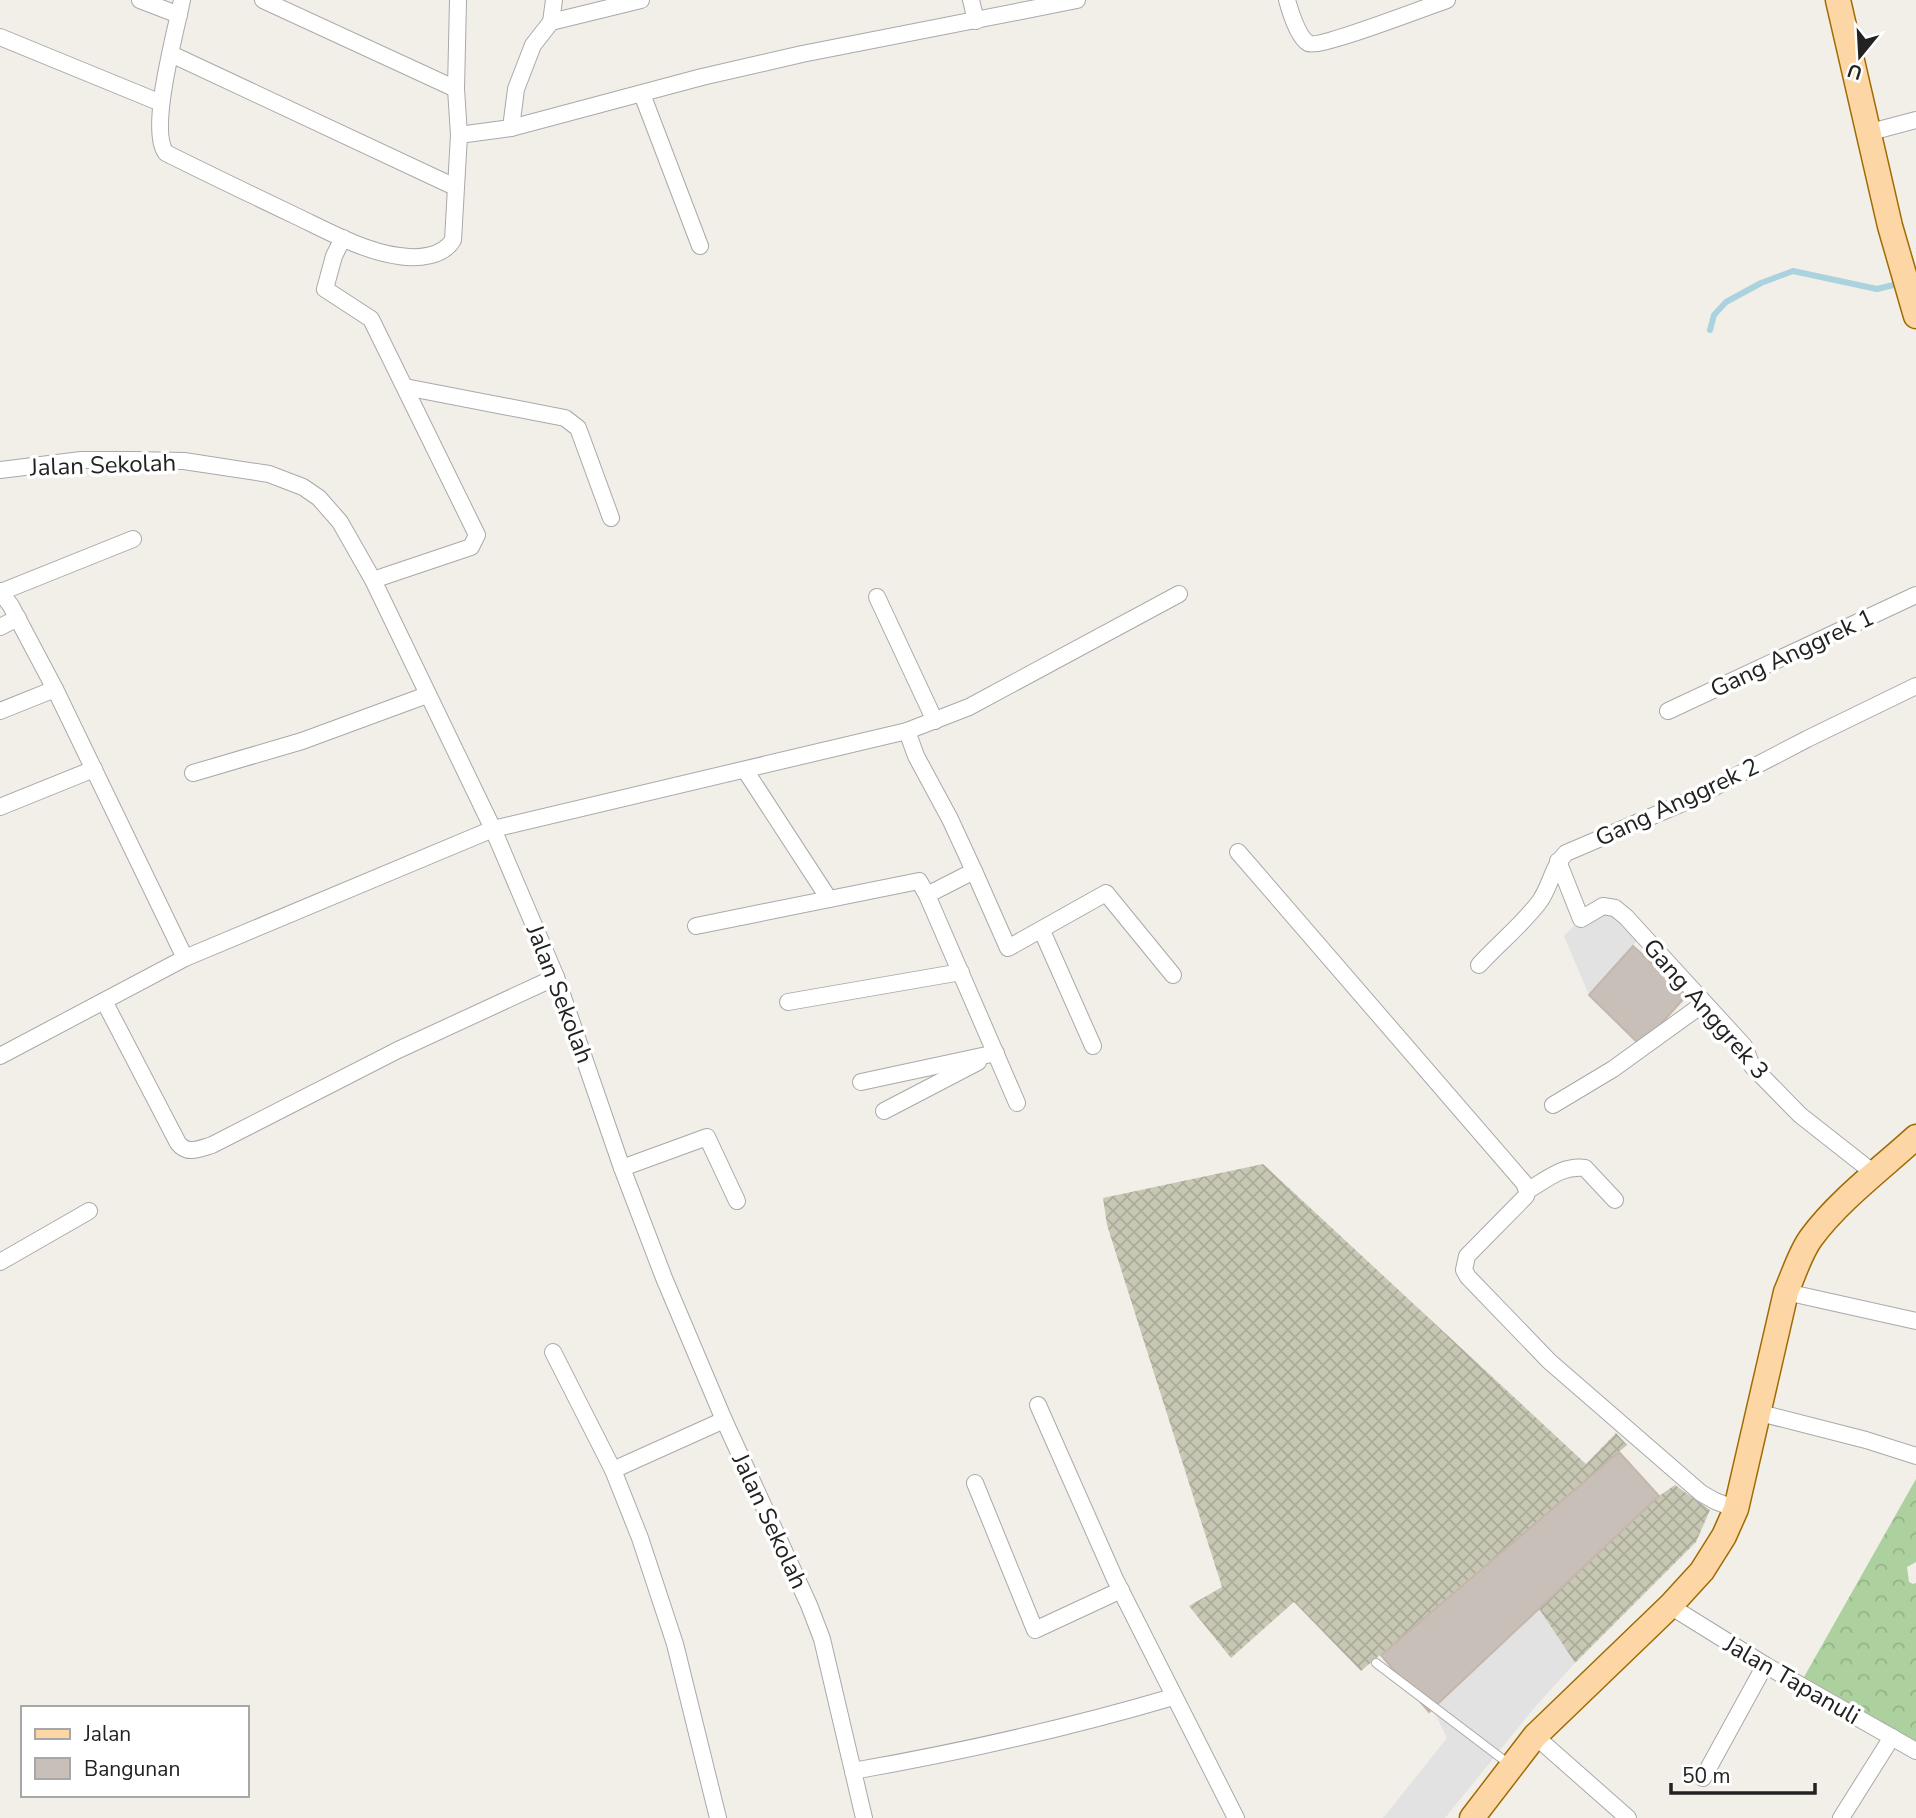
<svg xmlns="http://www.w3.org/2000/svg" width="1916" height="1818" viewBox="0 0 1916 1818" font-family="'Nunito Sans',sans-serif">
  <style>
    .construction { fill: url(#construction-cross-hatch) }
    .forest { fill: url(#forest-crowns) }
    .parking { fill: #e2e2e2 }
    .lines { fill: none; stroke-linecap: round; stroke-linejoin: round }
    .stream { stroke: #aad3df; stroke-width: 6 }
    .building { fill: #c7bfb8; stroke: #c4b6ab; stroke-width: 2 }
    .lane-casing { stroke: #a9a9a9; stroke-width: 10 }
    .street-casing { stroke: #a9a9a9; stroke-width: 18 }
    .primary-casing { stroke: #a06b00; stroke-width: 27 }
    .lane { stroke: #fff; stroke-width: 8 }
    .street { stroke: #fff; stroke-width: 16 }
    .primary { stroke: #fcd6a4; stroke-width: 24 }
    .labels { text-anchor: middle; stroke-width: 7; stroke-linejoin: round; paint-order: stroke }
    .street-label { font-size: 24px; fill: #222; stroke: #fff }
  </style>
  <defs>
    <pattern id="construction-cross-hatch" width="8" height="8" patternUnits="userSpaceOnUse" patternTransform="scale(1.75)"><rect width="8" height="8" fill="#c7c7b4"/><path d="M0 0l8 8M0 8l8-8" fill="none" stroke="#abab9a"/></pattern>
    <pattern id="forest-crowns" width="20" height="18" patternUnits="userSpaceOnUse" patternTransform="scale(1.75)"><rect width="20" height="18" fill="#add19e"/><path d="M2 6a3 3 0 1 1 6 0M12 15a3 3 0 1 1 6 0" fill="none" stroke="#95b388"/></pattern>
  </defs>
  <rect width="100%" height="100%" fill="#f2efe9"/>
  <g class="construction">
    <path d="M1263,1164L1586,1464L1616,1433L1627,1445L1361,1671L1294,1602L1231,1658L1189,1606L1222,1587L1107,1225L1103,1198Z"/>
    <path d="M1675,1485L1710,1510L1696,1542L1575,1663L1539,1609L1659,1496Z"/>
  </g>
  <path class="forest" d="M1916,1479V1562L1907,1567L1909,1582L1913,1584L1916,1583V1742L1804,1677Z"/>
  <g class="parking">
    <path d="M1603,906L1642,935L1589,995L1564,936L1581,919Z"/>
    <path d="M1539,1609L1575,1663L1535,1707L1445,1818H1383L1447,1738L1433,1709Z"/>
  </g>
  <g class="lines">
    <path class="stream" d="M1710,330L1714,315L1726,302L1761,283L1793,271L1877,289L1902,283"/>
  </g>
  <g class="building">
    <path d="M1633,946L1687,995L1641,1046L1589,995Z"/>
    <path d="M1619,1452L1659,1496L1429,1712L1381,1655Z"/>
  </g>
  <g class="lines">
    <defs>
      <path id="lane" d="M1376,1663L1509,1764"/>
      <g id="street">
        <path d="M140,0L179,15"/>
        <path d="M182,0C176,31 148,130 166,153C210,175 254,196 298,217C329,232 366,252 399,256C417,259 443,257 453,240L459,135L511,128L702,77L802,54L1077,0"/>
        <path d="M263,0L456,89"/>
        <path d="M458,0L456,89L459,135"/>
        <path d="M971,0L976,21"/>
        <path d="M1287,0C1290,11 1298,37 1308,43C1319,49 1429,6 1447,0"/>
        <path d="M551,22L554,0"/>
        <path d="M0,37L161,103"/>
        <path d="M171,54L455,187"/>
        <path d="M642,94L700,246"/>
        <path d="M511,128L516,89L533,45L551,22L641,0"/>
        <path d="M1867,133L1916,120"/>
        <path d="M343,238L334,256L325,289L371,319L477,535L471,547L373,580"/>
        <path d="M405,387L565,418L578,428L611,518"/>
        <path d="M0,470L81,460H131L184,461L269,474L303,487L319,498L340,522L373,580L493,829L556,977L622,1168L664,1278L724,1420L809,1605L822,1639L864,1818"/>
        <path d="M0,591L11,606L55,689L185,958"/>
        <path d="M1,592L133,539"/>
        <path d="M877,597L935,721"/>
        <path d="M0,627L18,618"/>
        <path d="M0,711L55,689"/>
        <path d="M1668,711L1916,595"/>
        <path d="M907,731L916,756L950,819L974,871L927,895L1017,1103"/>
        <path d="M745,770L829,899"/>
        <path d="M193,773L302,741L427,695"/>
        <path d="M0,807L94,769"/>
        <path d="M1238,852L1524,1183L1527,1191L1526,1196L1467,1256L1464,1270L1468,1277L1549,1361L1701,1493L1715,1501L1736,1509"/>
        <path d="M1558,861L1581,919L1603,906L1615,908L1626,917L1744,1046L1752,1066L1800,1115L1875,1174"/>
        <path d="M974,871L1008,948L1106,893L1173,975"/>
        <path d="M696,926L919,881L927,895"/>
        <path d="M1042,931L1093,1046"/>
        <path d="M1479,965C1498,944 1523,924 1540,901C1551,885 1552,867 1566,853L1690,800L1807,739L1916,686"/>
        <path d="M104,1001L178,1143C187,1155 199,1149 212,1145L398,1050L556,977"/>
        <path d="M788,1002L961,972"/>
        <path d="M0,1056L185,958L493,829L907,731L969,707L1179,594"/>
        <path d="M861,1082L996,1053"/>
        <path d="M1553,1105L1613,1069L1703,1004"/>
        <path d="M884,1111L978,1062"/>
        <path d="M622,1168L707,1137L737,1201"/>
        <path d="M1527,1191C1546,1180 1562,1165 1585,1168L1615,1200"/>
        <path d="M0,1262L89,1211"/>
        <path d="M1786,1292L1916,1321"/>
        <path d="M553,1352L613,1470L724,1420"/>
        <path d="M1038,1405L1115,1579L1236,1818"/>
        <path d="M1760,1413L1866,1440L1916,1456"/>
        <path d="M613,1470L640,1538L675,1644L718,1818"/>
        <path d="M975,1483L1035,1630L1121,1590"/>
        <path d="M1670,1606L1765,1665L1916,1751"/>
        <path d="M1535,1736L1628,1818"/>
        <path d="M853,1771C961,1752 1068,1728 1173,1697"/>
        <path d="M1703,1778L1765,1665"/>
        <path d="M1841,1818L1892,1737"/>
      </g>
      <g id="primary">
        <path d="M1838,0L1890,226L1916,316"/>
        <path d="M1472,1818L1535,1736L1670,1606L1702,1571L1724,1536L1736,1509L1786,1292C1794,1274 1800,1253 1811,1238C1838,1201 1882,1168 1916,1137"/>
      </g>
    </defs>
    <use href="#lane" class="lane-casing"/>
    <use href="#street" class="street-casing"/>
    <use href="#primary" class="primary-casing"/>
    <use href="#lane" class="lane"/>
    <use href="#street" class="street"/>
    <use href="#primary" class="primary"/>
  </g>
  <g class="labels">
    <g class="street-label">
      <text transform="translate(103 465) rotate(-2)" y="8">Jalan Sekolah</text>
      <text transform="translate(1792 653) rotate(-25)" y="8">Gang Anggrek 1</text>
      <text transform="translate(1677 802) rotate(-25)" y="8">Gang Anggrek 2</text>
      <text transform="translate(560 994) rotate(69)" y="8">Jalan Sekolah</text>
      <text transform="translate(1706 1009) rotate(49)" y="8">Gang Anggrek 3</text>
      <text transform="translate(770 1521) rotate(65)" y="8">Jalan Sekolah</text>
      <text transform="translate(1792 1680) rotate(30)" y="8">Jalan Tapanuli</text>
    </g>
  </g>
  <rect x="21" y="1706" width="228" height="91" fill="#ffffff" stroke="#a7a7a7" stroke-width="2"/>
  <rect x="35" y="1729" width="35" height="10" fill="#fcd6a4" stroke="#a7a7a7" stroke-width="2"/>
  <text x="84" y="1741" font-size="21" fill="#222222">Jalan</text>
  <rect x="35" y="1758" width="35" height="21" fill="#c7bfb8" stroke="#a7a7a7" stroke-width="2"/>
  <text x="84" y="1776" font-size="21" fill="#222222">Bangunan</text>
  <g transform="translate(1860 56) rotate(198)" stroke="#ffffff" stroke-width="5" paint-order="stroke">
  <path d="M0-5L12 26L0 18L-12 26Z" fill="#222222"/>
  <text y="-10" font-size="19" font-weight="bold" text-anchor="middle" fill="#222222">U</text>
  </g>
  <path d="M1671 1783v10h144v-10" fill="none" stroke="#222222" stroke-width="3.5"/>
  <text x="1682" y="1783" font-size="21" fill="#222222" stroke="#ffffff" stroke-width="5" paint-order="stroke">50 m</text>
</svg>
